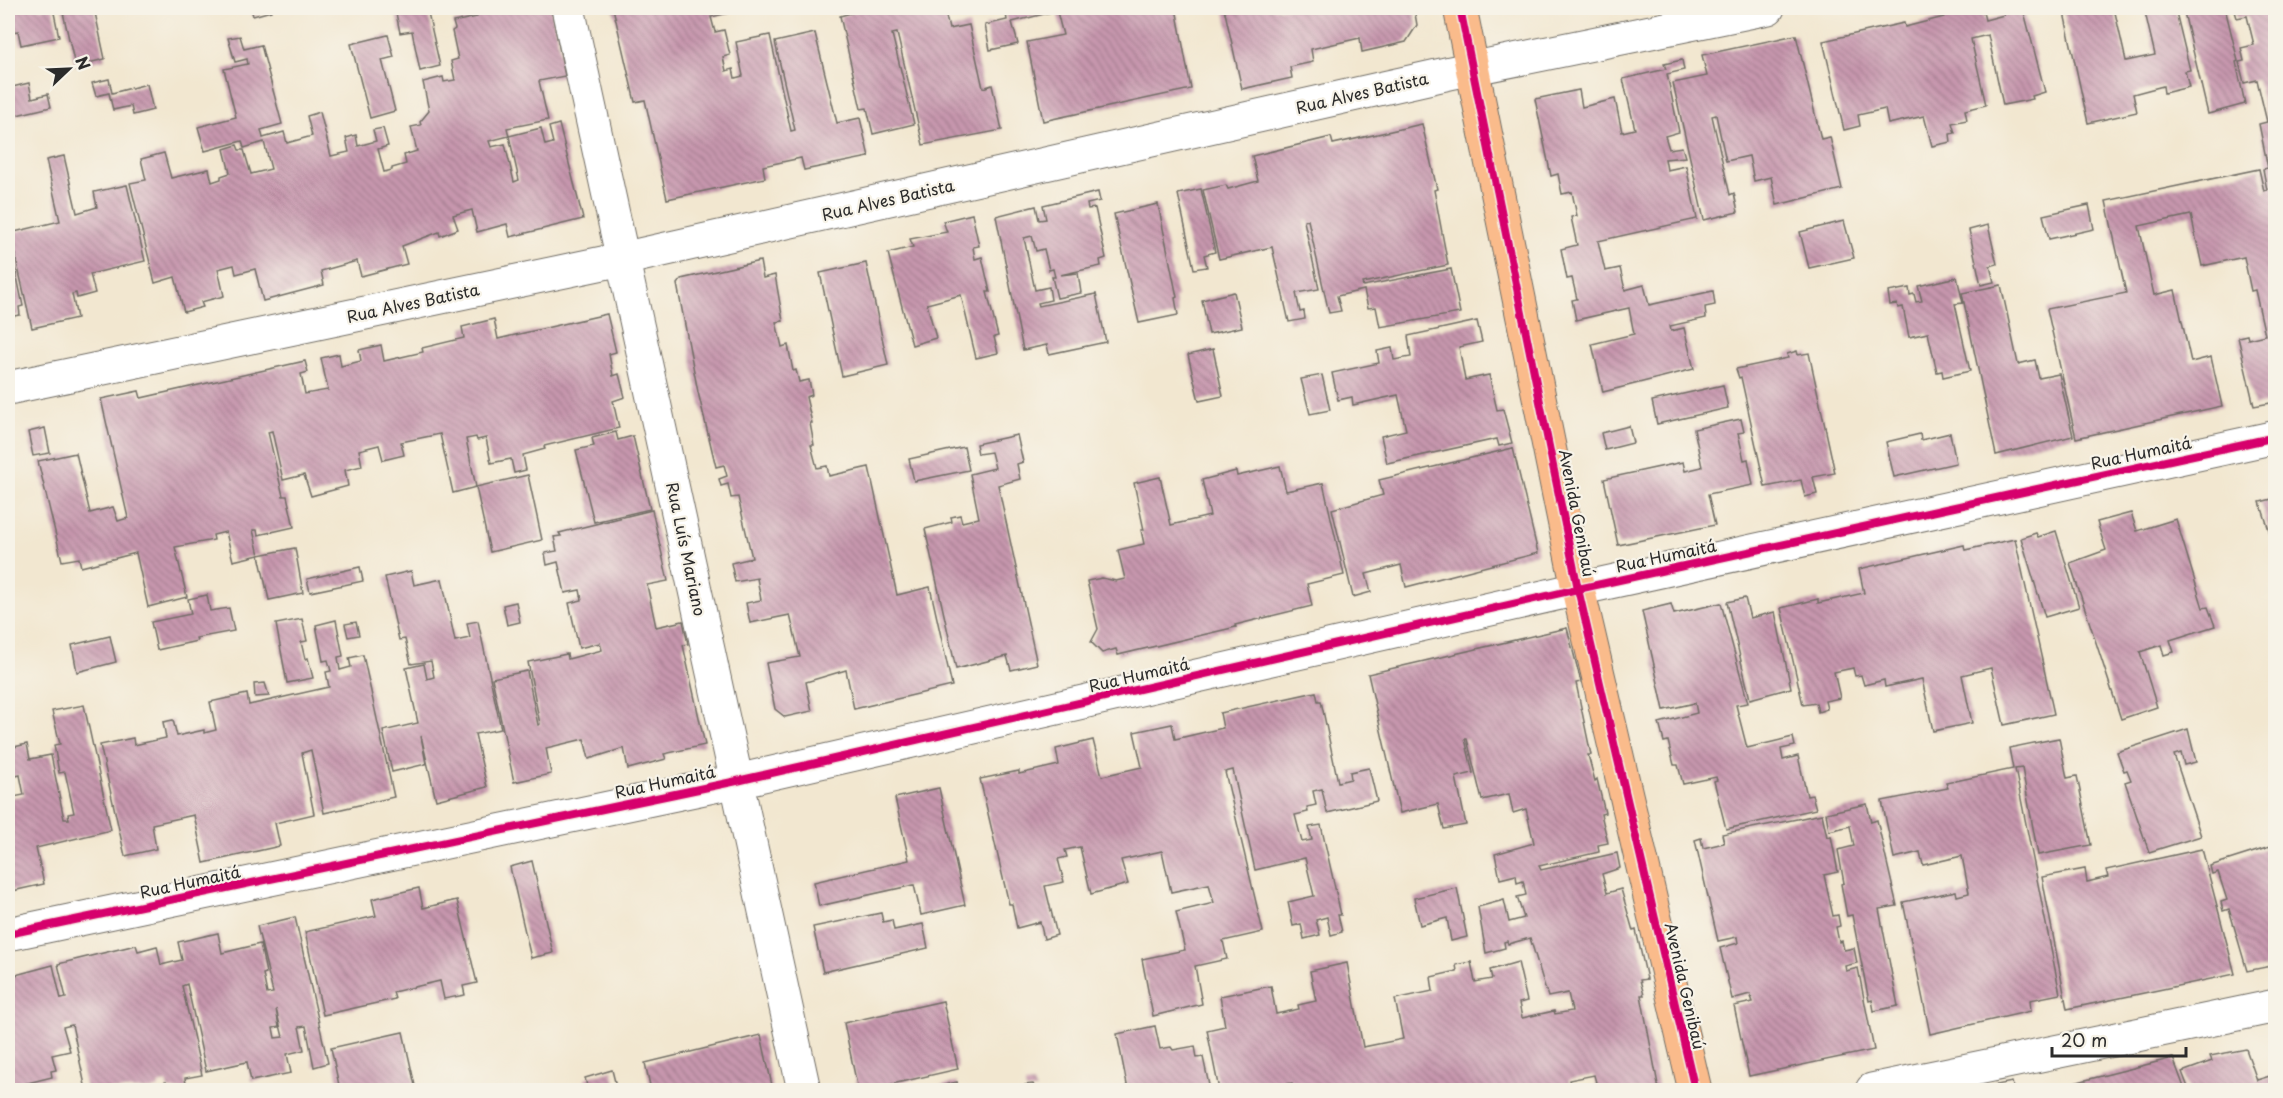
<svg xmlns="http://www.w3.org/2000/svg" width="2283" height="1098" viewBox="0 0 2283 1098" font-family="'Playpen Sans',sans-serif">
  <style>
    .building { fill: url(#building-back-hatch); fill-rule: evenodd }
    .lines { fill: none; stroke-linecap: round; stroke-linejoin: round }
    .street-casing { stroke: #716d65; stroke-width: 35 }
    .primary-casing { stroke: #716d65; stroke-width: 35 }
    .street { stroke: #fff; stroke-width: 33 }
    .primary { stroke: #fabb8b; stroke-width: 33 }
    .cycleway-casing { stroke: #f7f3e8; stroke-width: 11 }
    .cycleway { stroke: #d6006c; stroke-width: 8 }
    .labels { text-anchor: middle; stroke-width: 4.5; stroke-linejoin: round; paint-order: stroke }
    .street-label { font-size: 16px; fill: #2b2b2b; stroke: #f7f3e8 }
  </style>
  <defs>
    <pattern id="building-back-hatch" width="6" height="6" patternUnits="userSpaceOnUse" patternTransform="scale(1.5)"><rect width="6" height="6" fill="#c797ae"/><path d="M-1 5l2 2M0 0l6 6M5-1l2 2" fill="none" stroke="#a27b8e"/></pattern>
  </defs>
  <rect width="100%" height="100%" fill="#f7f3e8"/>
  <filter id="ink" filterUnits="userSpaceOnUse"><feTurbulence type="fractalNoise" baseFrequency=".0167" numOctaves="2"/><feDisplacementMap in="SourceGraphic" scale="12" xChannelSelector="R" yChannelSelector="G"/><feConvolveMatrix kernelMatrix="1 2 1 2 8 2 1 2 1" color-interpolation-filters="sRGB"/></filter>
  <filter id="wash" filterUnits="userSpaceOnUse"><feTurbulence type="fractalNoise" baseFrequency=".008" numOctaves="4" result="noise"/><feDisplacementMap in="SourceGraphic" scale="24" xChannelSelector="R" yChannelSelector="G"/><feGaussianBlur stdDeviation="1.35" result="paint"/><feColorMatrix in="noise" values="0 0 0 0 0 0 0 0 0 0 0 0 0 0 0 0 0 1.4 0 .05"/><feComposite in="paint" operator="in"/></filter>
  <g filter="url(#wash)">
    <rect width="100%" height="100%" fill="#f2e7d0"/>
    <g id="blocks">
      <g class="building">
        <path d="M8,8H53L59,37L21,45L18,31L8,33Z"/>
        <path d="M62,8H94L105,59L75,66Z"/>
        <path d="M251,8H270L271,11L253,16Z"/>
        <path d="M405,8H427L440,66L420,71L412,31L400,33L396,13L405,11Z"/>
        <path d="M475,8H551L565,76L539,81L548,120L507,128L509,136L489,141L491,147L505,144L514,182L519,180L509,136L541,128L545,145L553,143L549,127L559,124L583,219L510,237L507,224L477,232L472,210L453,215L458,229L440,236L439,232L402,246L407,264L361,276L357,261L321,271L324,285L263,301L255,269L236,274L234,265L218,269L224,296L201,302L203,307L184,312L175,277L155,283L130,183L146,180L141,159L164,153L171,178L209,169L212,182L221,179V176L230,173L224,149L237,145L239,150H244L251,174L271,169L264,142L244,148L242,141L205,151L198,127L236,117L224,69L248,64L247,59L235,62L228,38L240,36L244,49L261,45L282,124L261,130L263,138L284,132L287,143L312,136L307,116L320,112L331,156L349,152L346,138L356,135L358,146L376,141L373,130L383,128L388,146L378,149L384,172L392,170V168L406,164L404,155L417,151L411,127L421,125L420,122L429,111L423,82L443,77L444,82L455,80L451,61L458,59L452,31L455,29L453,22L477,17Z"/>
        <path d="M613,8H728L729,13L711,17L715,32L724,30L730,55L723,57L726,71L733,69L735,78L743,76L736,42L770,35L791,131L795,130L775,42L815,33L837,123L860,118L869,157L804,170L801,158L763,166L765,178L667,199L645,100L635,102Z"/>
        <path d="M868,8H944L949,29L969,25L983,88L992,85L1002,130L923,145L897,33L892,34L914,124L873,134L867,108L861,109L840,16Z"/>
        <path d="M1005,8H1051L1052,12L1012,22L1018,44L990,50L985,25L1007,20Z"/>
        <path d="M1056,8H1176L1191,89L1043,121L1027,42L1063,35Z"/>
        <path d="M1224,8H1414L1417,25L1406,42L1362,52L1360,38L1311,49L1313,62L1290,67L1292,78L1242,89Z"/>
        <path d="M1610,8H1624L1611,11Z"/>
        <path d="M1942,8H1982L1985,20L2004,15L2002,8H2023L2045,92L2032,96L2033,99L2003,105L1988,35L1971,39L1986,105L1965,110L1967,120L1952,123L1955,133L1950,134L1951,142L1932,146L1924,116L1888,124L1885,109L1858,115L1860,126L1844,130L1823,41L1904,23L1905,27L1944,17Z"/>
        <path d="M2063,8H2114L2126,61L2155,55L2144,8H2175L2190,70L2185,71L2189,87L2164,93L2163,86L2133,94L2137,112L2088,123Z"/>
        <path d="M2183,8H2225L2238,61L2236,62L2245,104L2208,114Z"/>
        <path d="M2234,8H2276V402L2254,406L2238,337L2247,335L2248,339L2265,335L2255,290L2251,291L2244,257L2202,266L2191,215L2139,226L2154,295L2175,290L2191,362L2211,357L2222,406L2076,438L2047,309L2126,293L2106,201L2259,169L2264,191L2267,190L2263,169L2268,168L2259,124L2267,122L2257,80L2244,83L2239,62L2244,61L2241,48L2254,45L2247,16L2237,18Z"/>
        <path d="M388,35L394,57L382,60L395,111L370,118L351,44Z"/>
        <path d="M1796,35L1821,139L1830,137L1842,189L1777,205L1771,177L1754,181L1749,156L1726,161L1716,115L1712,116L1730,195L1734,193L1738,212L1704,220L1673,83L1707,76L1702,55Z"/>
        <path d="M1682,60L1684,70L1667,74L1679,132L1665,136L1669,149L1682,147L1685,157L1665,159L1667,170L1686,166L1697,219L1598,241L1605,271L1620,268L1625,290L1644,285L1649,305L1713,291L1715,305L1705,307L1706,318L1670,326L1671,331L1684,328L1694,369L1603,392L1592,344L1634,334L1629,308L1576,320L1572,300L1577,299L1572,278L1567,279L1561,249L1577,245L1571,217L1577,216L1572,192L1562,194L1558,174L1551,176L1535,99L1579,90L1582,107L1615,99L1622,132L1635,129L1623,79L1666,69L1664,64Z"/>
        <path d="M109,79L112,93L147,84L153,110L133,115L131,106L113,110L109,93L96,96L92,83Z"/>
        <path d="M29,83L32,98L48,94L51,107L8,117V88Z"/>
        <path d="M1422,124L1437,189L1434,190L1448,265L1362,283L1363,286L1451,269L1460,313L1380,327L1376,307L1368,308L1364,290L1337,296L1341,311L1329,313L1308,220L1304,221L1319,289L1296,293L1300,312L1304,311L1305,319L1289,322L1272,247L1219,259L1203,190L1226,185L1228,189L1258,181L1252,156L1331,137L1333,144Z"/>
        <path d="M64,156L77,213L97,207L94,192L127,185L145,261L90,274L95,293L77,298L76,293L72,294L77,318L32,328L10,233L60,221L46,160Z"/>
        <path d="M1201,189L1215,252L1204,255L1207,267L1194,269L1178,194Z"/>
        <path d="M1098,192L1100,201L1087,204L1088,209L1095,208L1106,258L1100,260L1101,266L1060,275L1078,273L1081,293L1057,298L1052,277H1055L1053,269L1049,270L1044,249L1036,251L1032,236L1024,238L1035,290L1049,287L1051,300L1038,303L1039,306L1096,294L1106,342L1049,354L1047,345L1023,350L996,216L1036,206L1039,220L1046,219L1043,205Z"/>
        <path d="M1158,204L1177,297L1175,298L1178,315L1139,323L1114,214Z"/>
        <path d="M2089,205L2094,229L2049,239L2043,215Z"/>
        <path d="M972,214L979,246L973,247L975,259L982,257L990,292H987L998,336L994,337L998,353L976,358L961,295L927,304L936,338L912,345L888,253L913,247L910,239L947,232L943,221Z"/>
        <path d="M1844,221L1854,258L1809,268L1800,232Z"/>
        <path d="M1988,225L1997,264L1990,266L1994,282L1981,285L1969,230Z"/>
        <path d="M8,243H10L23,306L19,307L20,315L8,317Z"/>
        <path d="M760,261L763,278L775,275L783,321L776,322L782,347L788,345L793,371L796,370L799,382L809,380L812,395L806,397L812,423H810L814,445H811L817,468L827,466L829,476L869,467L897,595L930,587L952,686L854,709L846,670L806,682L812,711L785,717L775,709L766,663L800,657L790,615L750,623L746,603L761,600L757,578L735,582L731,563L752,558L738,497L731,498L728,484L721,486L719,479L727,476L724,465L716,467L698,392L677,284L681,279Z"/>
        <path d="M866,263L888,365L842,376L820,273Z"/>
        <path d="M1957,277L1963,303L1955,304L1970,371L1943,377L1942,371L1937,372L1928,333L1909,337L1903,307L1898,308L1897,304L1890,305L1888,292L1909,288L1910,295L1914,294L1916,302L1922,301L1918,286Z"/>
        <path d="M2001,285L2018,364L2035,360L2039,378L2059,374L2073,436L1996,455L1962,293Z"/>
        <path d="M1234,292L1242,327L1209,334L1202,300Z"/>
        <path d="M607,314L616,352L609,354L613,376L619,374L625,397L613,401L619,428L544,446L545,449L523,455L526,470L514,473L511,459L491,463L486,438L477,440L476,437L466,439L476,487L453,493L440,434L401,442L404,455L383,460L379,445L359,450L362,466L345,470L348,486L311,496L304,475L283,480L272,431L268,432L283,496H287L294,527L258,535L257,530H253L259,555L233,561L226,532L213,535L214,540L175,547L187,597L148,607L136,553L81,567L79,558L62,561L38,461L76,453L90,513L113,507L118,521L128,518L101,399L139,391L141,398L305,361L308,372L301,374L305,394L328,390L321,358L339,354L341,366L361,361L359,350L381,345L384,361L423,352L422,348L464,338L462,327L494,319L498,339Z"/>
        <path d="M1477,321L1482,342L1459,347L1465,380L1489,375L1497,410L1503,409L1512,443L1499,446L1497,439L1387,463L1381,436L1406,430L1398,395L1353,405L1352,397L1338,400L1332,373L1379,363L1377,351L1392,348L1394,360L1411,357L1408,336Z"/>
        <path d="M1213,349L1223,396L1199,401L1188,355Z"/>
        <path d="M1797,351L1798,355L1809,353L1835,473L1813,477L1817,494L1805,497L1801,480L1765,487L1741,377L1739,378L1736,369L1788,358L1787,354Z"/>
        <path d="M1322,375L1330,410L1310,414L1301,379Z"/>
        <path d="M1723,385L1728,408L1657,424L1652,401Z"/>
        <path d="M1741,419L1744,432L1738,433L1744,460L1748,459L1753,485L1708,494L1715,525L1618,545L1604,479L1683,462L1685,471L1702,467L1694,429Z"/>
        <path d="M1629,426L1633,443L1605,450L1601,433Z"/>
        <path d="M45,428L50,453L33,456L28,432Z"/>
        <path d="M616,432L618,440L633,436L650,509L594,522L576,450L594,446L592,438Z"/>
        <path d="M1950,433L1956,463L1894,477L1886,442L1920,434L1921,440Z"/>
        <path d="M1017,435L1023,462L1017,464L1020,479L998,485L1037,664L1011,670L1007,656L956,669L925,529L952,522L951,517L960,515L962,522L979,518L970,474L995,468L991,452L978,454L976,444Z"/>
        <path d="M964,447L969,470L914,481L909,459Z"/>
        <path d="M1513,448L1538,553L1406,587L1401,565L1366,574L1371,592L1353,597L1332,509L1383,495L1379,480Z"/>
        <path d="M1280,466L1286,491L1323,483L1344,575L1307,584L1312,606L1235,625L1236,627L1118,655L1116,649L1102,653L1091,642L1098,629L1087,581L1102,578L1116,581L1125,579L1118,550L1144,544L1141,530H1144L1134,483L1160,477L1171,525L1210,516L1202,480L1236,471L1237,476Z"/>
        <path d="M528,475L542,540L490,552L476,487Z"/>
        <path d="M2276,498V549H2275L2260,502Z"/>
        <path d="M652,510L668,581L647,585L656,627L683,621L688,644L683,645L705,745L664,754L666,759L628,769L624,748L589,759L584,739L546,748L551,774L514,782L492,678L527,671L538,725L540,724L528,662L567,654L568,659L602,650L600,643L579,648L569,603L582,600L580,590L565,593L558,562L547,565L545,553L557,551L554,537L561,536L559,533Z"/>
        <path d="M2131,513L2137,531L2176,519L2203,608L2208,607L2215,626L2170,640L2174,652L2164,655L2161,645L2140,652L2157,707L2121,719L2070,563L2106,550L2097,522Z"/>
        <path d="M2056,531L2079,607L2045,617L2021,538L2036,533L2038,537Z"/>
        <path d="M2015,539L2054,714L2004,725L1991,668L1962,675L1972,723L1933,731L1922,679L1885,687L1884,680L1864,685L1861,675L1855,676L1853,668L1834,672L1840,698L1825,701L1827,709L1818,712L1816,703L1803,705L1781,608L1818,599V603L1864,593L1859,569L1964,545L1965,550Z"/>
        <path d="M295,548L303,593L269,600L259,555Z"/>
        <path d="M360,567L363,581L310,592L307,579Z"/>
        <path d="M411,571L414,585L442,579L455,641L470,638L467,623L478,621L501,729L475,734L487,787L436,800L421,736L426,764L392,772L383,731L418,723L406,668L424,664L427,679L434,677L431,661L411,664L405,639L399,640L385,577Z"/>
        <path d="M207,595L210,611L229,608L234,631L196,638L197,641L157,650L151,622L191,614L188,599Z"/>
        <path d="M1745,598L1750,618L1775,612L1791,688L1750,699L1727,602Z"/>
        <path d="M516,602L520,622L507,625L503,605Z"/>
        <path d="M1721,603L1748,703L1736,705L1747,748L1793,737L1795,746L1781,749L1783,760L1798,756L1807,796L1812,795L1816,809L1726,829L1714,781L1717,780L1716,777L1683,784L1678,765H1674L1668,741L1664,742L1659,723L1697,713L1695,703L1664,710L1642,611L1671,604L1674,614Z"/>
        <path d="M302,619L307,641L301,642L305,659L308,658L313,678L287,683L276,624Z"/>
        <path d="M336,620L343,656L338,657L340,670L351,667L349,658L363,655L394,797L324,813L311,750L302,753L314,814L275,823L280,846L204,863L194,815L152,824L156,849L125,856L100,745L133,738L134,745L166,738L163,722L173,720L177,736L204,730V733L216,730L210,702L247,694L249,705L329,687L326,672L331,671L328,660L323,661L316,625Z"/>
        <path d="M356,622L359,635L348,637L345,624Z"/>
        <path d="M1567,628L1581,682L1576,683L1591,755H1588L1595,781L1597,779L1605,813L1601,814L1608,843L1598,845L1599,852L1539,866L1541,870L1617,853L1620,868L1602,874L1607,893L1621,889L1633,931L1636,930L1647,979L1640,980L1644,995H1641L1659,1090H1598L1594,1075L1569,1080L1571,1090H1293L1292,1083L1274,1086L1275,1090H1219L1207,1030L1225,1026L1220,996L1271,986L1276,1014L1299,1009L1298,1005L1316,1001L1310,971L1347,963L1363,1047L1403,1039L1395,999L1433,991L1431,977L1457,971L1456,965L1471,962L1475,982L1492,979L1490,970L1518,962L1527,1001L1519,1003L1522,1018L1554,1011L1555,1014L1572,1011L1568,993L1548,997L1530,938L1508,944L1507,941L1504,942L1505,948L1486,953L1478,907L1504,900L1509,922L1524,918L1517,897L1526,895L1523,881L1517,883L1516,875L1500,879L1495,854L1534,843L1526,809L1513,813L1509,794L1482,800L1467,739H1465L1473,773L1456,777L1466,825L1444,829L1438,804L1400,813L1368,674Z"/>
        <path d="M110,636L116,662L77,672L72,645Z"/>
        <path d="M265,683L269,696L255,697L254,684Z"/>
        <path d="M1316,692L1318,701H1321L1338,782L1351,779L1350,772L1369,768L1377,801L1327,813L1322,789L1313,791L1316,805L1307,807L1308,812L1295,815L1302,842L1312,840L1309,827L1321,825L1341,915H1338L1342,932L1331,935L1327,917L1316,920L1320,935L1304,939L1301,924L1293,926L1288,902L1314,896L1305,858L1255,870L1233,770L1225,772L1263,932L1223,941L1227,959L1195,966L1202,1004L1153,1016L1142,959L1185,950L1176,912L1214,903L1209,884L1171,892L1162,851L1121,860L1128,884L1091,894L1080,847L1065,850L1067,857L1058,859L1064,882L1045,886L1057,935L1044,939L1040,922L1017,928L1012,904H1009L980,779L1019,771V774L1059,765L1056,749L1093,740L1102,776L1142,767L1134,732L1172,724L1175,739L1223,728L1220,713Z"/>
        <path d="M84,705L111,830L36,848L44,884L8,892V798L24,795L20,775L8,778V729H10L14,747L27,744L30,759L51,755L64,819H69L68,814L74,813L65,772L59,773L54,745L60,744L52,711Z"/>
        <path d="M2188,729L2196,762L2184,765L2181,753L2174,755L2201,836L2149,852L2125,782L2131,780L2127,770L2124,771L2117,752Z"/>
        <path d="M2059,738L2067,778L2077,776L2091,845L2038,855L2022,768L2015,769L2060,994L2030,1000L2031,1011L1930,1034L1903,902L1956,891L1957,896L1969,893L1962,856L1923,865L1920,852L1894,858L1882,801L1948,788L1946,783L2013,769L2009,748Z"/>
        <path d="M939,788L965,905L921,915L914,885L819,906L814,882L909,860L895,798Z"/>
        <path d="M1867,804L1871,822L1877,820L1897,906L1879,909L1898,1006L1874,1011L1872,1000L1869,1001L1852,915L1847,916L1841,884L1844,883L1838,850L1854,846L1850,826L1829,831L1826,813Z"/>
        <path d="M1822,814L1827,837L1831,836L1838,872L1824,875L1833,916L1838,915L1840,926L1836,927L1839,942L1842,941L1844,950L1854,948L1857,963L1845,966L1846,971L1858,968L1874,1050L1749,1076L1734,1006L1753,1002L1750,994L1732,999L1720,948L1738,943L1737,937L1718,941L1695,840L1701,838L1703,848L1724,843L1722,834Z"/>
        <path d="M2273,846L2276,853V965L2247,971L2229,909L2223,911L2221,902L2227,900L2218,872L2212,874L2210,866Z"/>
        <path d="M2202,849L2235,974L2067,1009L2042,877L2085,869L2087,882L2108,877L2106,870Z"/>
        <path d="M532,861L553,953L531,958L510,867Z"/>
        <path d="M419,888L423,908L457,900L477,983L463,986L465,995L444,999L440,981L393,992L395,999L323,1015L305,932L376,916L372,899Z"/>
        <path d="M1457,888L1467,937L1451,941L1447,918L1420,925L1414,898Z"/>
        <path d="M881,913L883,922L892,920L894,930L923,924L928,948L823,972L813,927Z"/>
        <path d="M295,917L328,1063L314,1067L306,1026L299,1027L304,1050L287,1054L291,1073L251,1081L247,1062L206,1071L187,984L182,986L202,1075L185,1078L187,1090H168L166,1082L158,1084L159,1088L150,1090H86L72,1025L63,1027L70,1051L52,1055L56,1070L51,1071L52,1077L8,1088V977L53,965L61,999L66,998L58,964L136,945L138,951L157,946L161,965L182,960L178,942L218,933L222,953L260,944L266,973L263,974L267,994L273,993L257,926ZM276,1009L283,1037L275,1038L273,1028L279,1027Z"/>
        <path d="M943,1001L958,1069L866,1090H858L844,1023Z"/>
        <path d="M1155,1026L1160,1049L1171,1047L1173,1050L1195,1046L1197,1058L1203,1057L1210,1090H1128L1117,1034Z"/>
        <path d="M403,1032L416,1090H340L331,1048Z"/>
        <path d="M761,1035L773,1090H651L645,1063Z"/>
        <path d="M2246,1049L2257,1080L2276,1074V1090H2189L2182,1072L2212,1061L2210,1056Z"/>
        <path d="M2173,1058L2185,1090H2055L2054,1088Z"/>
        <path d="M612,1070L617,1090H588L585,1078Z"/>
        <path d="M957,1082L959,1090H924Z"/>
        <path d="M2012,1082L2014,1090H1975V1089Z"/>
        <path d="M1033,1084L1036,1090H1026L1025,1085Z"/>
      </g>
    </g>
  </g>
  <g filter="url(#ink)">
    <use href="#blocks" fill-opacity="0" stroke="#716d65" stroke-width="1.5"/>
    <g class="lines">
      <defs>
        <g id="street">
          <path d="M568,8L804,1090"/>
          <path d="M8,388L622,259L1450,73L1768,8"/>
          <path d="M8,934L737,781L1578,589L2276,437"/>
          <path d="M1872,1090L2276,1006"/>
        </g>
        <path id="primary" d="M1460,8L1578,589L1695,1090"/>
      </defs>
      <use href="#street" class="street-casing"/>
      <use href="#primary" class="primary-casing"/>
      <use href="#street" class="street"/>
      <use href="#primary" class="primary"/>
      <defs>
        <g id="cycleway">
          <path d="M1460,8L1578,589L1695,1090"/>
          <path d="M8,934L737,781L1578,589L2276,437"/>
        </g>
      </defs>
      <use href="#cycleway" class="cycleway-casing"/>
      <use href="#cycleway" class="cycleway"/>
    </g>
  </g>
  <g class="labels">
    <g class="street-label">
      <text transform="translate(1362 93) rotate(-13)" y="6">Rua Alves Batista</text>
      <text transform="translate(888 200) rotate(-13)" y="6">Rua Alves Batista</text>
      <text transform="translate(413 303) rotate(-12)" y="6">Rua Alves Batista</text>
      <text transform="translate(2141 453) rotate(-12)" y="6">Rua Humaitá</text>
      <text transform="translate(1577 513) rotate(79)" y="6">Avenida Genibaú</text>
      <text transform="translate(686 549) rotate(78)" y="6">Rua Luís Mariano</text>
      <text transform="translate(1666 556) rotate(-12)" y="6">Rua Humaitá</text>
      <text transform="translate(1139 675) rotate(-13)" y="6">Rua Humaitá</text>
      <text transform="translate(665 782) rotate(-12)" y="6">Rua Humaitá</text>
      <text transform="translate(190 882) rotate(-12)" y="6">Rua Humaitá</text>
      <text transform="translate(1685 986) rotate(77)" y="6">Avenida Genibaú</text>
    </g>
  </g>
  <rect width="2283" height="1098" fill="none" stroke="#f7f3e8" stroke-width="30"/>
  <g transform="translate(69 69) rotate(67)" stroke="#f7f3e8" stroke-width="4.5" paint-order="stroke">
  <path d="M0-4.5L10 22L0 15L-10 22Z" fill="#2b2b2b"/>
  <text y="-9" font-size="16" font-weight="bold" text-anchor="middle" fill="#2b2b2b">N</text>
  </g>
  <path d="M2052 1047v9h134v-9" fill="none" stroke="#2b2b2b" stroke-width="3"/>
  <text x="2061" y="1047" font-size="18" fill="#2b2b2b" stroke="#f7f3e8" stroke-width="4.5" paint-order="stroke">20 m</text>
</svg>
